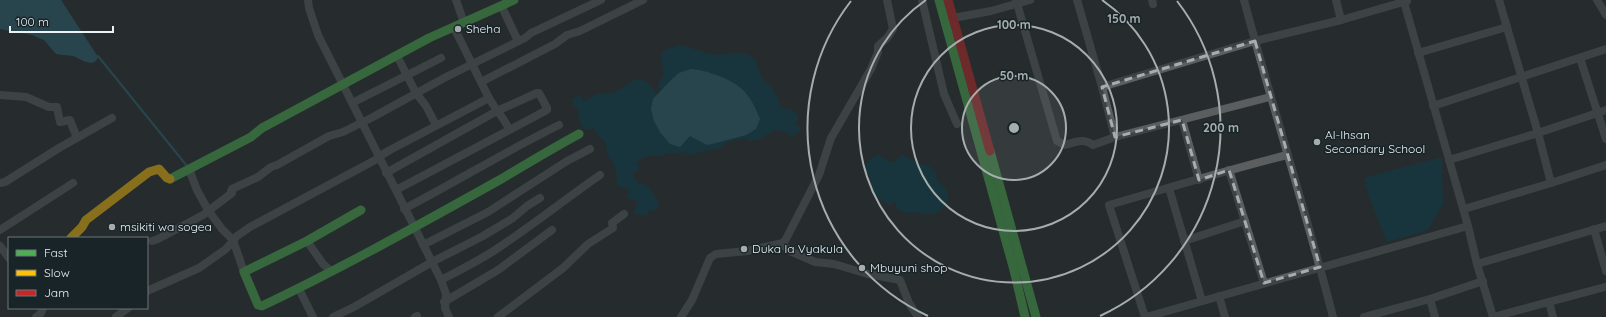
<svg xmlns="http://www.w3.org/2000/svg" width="1606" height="317" viewBox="0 0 1606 317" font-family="Quicksand,sans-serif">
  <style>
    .green { fill: #074151 }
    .water { fill: #2b6476 }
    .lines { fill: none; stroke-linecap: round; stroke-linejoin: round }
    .stream { stroke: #2b6476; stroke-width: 2 }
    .street { stroke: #5a5e5f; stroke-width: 8 }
    .fast { stroke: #4caf50; stroke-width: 9 }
    .slow { stroke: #ffc107; stroke-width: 9 }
    .jam { stroke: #c62828; stroke-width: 9 }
    .marked { fill: none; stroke: #a6adaf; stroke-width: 3; stroke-dasharray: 8 5; stroke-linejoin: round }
    .ring { fill: none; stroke: #a6adaf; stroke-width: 2 }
    .poi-dot { fill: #a6adaf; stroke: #192428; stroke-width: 1.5 }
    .labels { text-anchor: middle; stroke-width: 3; stroke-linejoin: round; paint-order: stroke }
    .poi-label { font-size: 12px; fill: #ebf2f5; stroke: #192428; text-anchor: start }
    .centre { fill: #a6adaf; stroke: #192428; stroke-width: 2 }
    .ring-label { font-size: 12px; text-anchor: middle; font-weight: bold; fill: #a6adaf; stroke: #192428; stroke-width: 3; stroke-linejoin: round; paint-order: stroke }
  </style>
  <rect width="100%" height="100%" fill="#262c2e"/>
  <g class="green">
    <path d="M680,45C691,47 700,52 710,54C724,57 740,48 752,57C761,64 757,79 770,85C774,94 780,96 780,108L790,109L798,115V119L795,123L796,125L801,127V129L792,137L784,131L775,130L759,139L749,141L745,138L727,142L720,148L699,152L694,155L688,154L685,152C679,154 675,153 669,153C665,153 663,156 660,156C648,156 646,154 636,163L640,168L633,173V176L638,184L644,183C650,189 657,197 659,206L654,211L648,210L647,216C643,216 638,213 633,213L638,201L628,199L627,196L629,193L628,188L619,187L617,185L616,168L607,154L606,143L603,139L599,137L593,128L585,130C580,125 578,117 579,110L574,106L572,100L579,95L584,101L600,93C620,99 629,74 644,81C650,84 655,92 660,97L662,95L658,85L664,74L661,54L665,50Z"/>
    <path d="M902,154L917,163L929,166L936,173C936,185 945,184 948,194C949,198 947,202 945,205C934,222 920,209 906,213L896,208V202L894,201L891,205L886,203L872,193C870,181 874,177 863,169L870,159L878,155L890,162H895Z"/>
    <path d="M1442,157L1443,204L1428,230L1387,242L1371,202L1364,178Z"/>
  </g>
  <g class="water">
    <path d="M0,0H61L98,57C94,69 81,59 73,56C67,55 61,55 56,54L44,40L32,35L0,29Z"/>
    <path d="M691,69C706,70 732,79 743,90C751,98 756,109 760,119L756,129L746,135L716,143L707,145L690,136L680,147L670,144L660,132L654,121L651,109L653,99L672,79L679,73Z"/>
  </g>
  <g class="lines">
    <path class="stream" d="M98,56L187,166"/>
    <g class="street">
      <path d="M308,0L309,8L318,35L441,280L446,294L445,308L449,317"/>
      <path d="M456,0L464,23"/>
      <path d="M922,0L944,94L957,124"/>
      <path d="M1016,0L1057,141L1065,145C1076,142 1084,138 1093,145L1115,137L1270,97"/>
      <path d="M1077,0L1102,87L1115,137"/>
      <path d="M1152,0L1153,4"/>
      <path d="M1244,0C1272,106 1306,211 1333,317"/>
      <path d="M1336,0L1341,20"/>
      <path d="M1499,0L1538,133L1551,183"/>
      <path d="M1597,0L1606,15"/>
      <path d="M1404,2L1468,226L1477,264L1493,317"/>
      <path d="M502,7L518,41"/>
      <path d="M953,18L991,11L1030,0"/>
      <path d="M454,28C466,51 477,75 489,98C495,109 504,118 509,129"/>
      <path d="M1418,53L1507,27"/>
      <path d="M397,56L416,93L426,106L436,125"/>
      <path d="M1580,58L1606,139"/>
      <path d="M481,82L555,44L567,35L580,31L643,0"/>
      <path d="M1102,87L1255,41L1341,20L1407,1"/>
      <path d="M0,95L26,97L49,107H57L60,122L70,120L77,138"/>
      <path d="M352,103L441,58"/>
      <path d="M1433,106L1606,49"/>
      <path d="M1182,120L1199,180"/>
      <path d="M378,157L390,150L489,98"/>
      <path d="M1449,160L1538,133L1606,110"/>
      <path d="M189,169L197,190L208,210L222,229L233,240L244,272"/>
      <path d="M1229,170L1264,283"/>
      <path d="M386,173L497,111L537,93H539L547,108V110L396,190"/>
      <path d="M0,183L5,182L59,148L112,118"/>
      <path d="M1169,188L1202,301"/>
      <path d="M404,209C456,182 506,151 559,125"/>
      <path d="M1464,209L1551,183L1606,165"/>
      <path d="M1594,229L1606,271"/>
      <path d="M0,230L73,183"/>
      <path d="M152,241L158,239L203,215L232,193L231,191L232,189L258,177L271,167L277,165L329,136L343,132L373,117L446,77L525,38L531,33L601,0"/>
      <path d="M307,241L323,264L331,271"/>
      <path d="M1184,241L1245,221"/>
      <path d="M783,243L785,247L790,251L815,262L834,264L868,274L900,280L909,303L918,317"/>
      <path d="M423,245L488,212L567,161L590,149"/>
      <path d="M0,246L9,258"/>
      <path d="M1477,264L1606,226"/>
      <path d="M441,280C458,271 476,262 492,252C529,228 564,200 600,175"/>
      <path d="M299,289L313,317"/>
      <path d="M147,291L199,268L226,249L237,236L250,227L379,158"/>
      <path d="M1219,296L1225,317"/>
      <path d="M1430,299L1435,317"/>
      <path d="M444,302L498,270L552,230"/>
      <path d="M1549,302L1553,317"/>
      <path d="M36,317L41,313L43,308"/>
      <path d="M116,317L128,308"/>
      <path d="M333,317L354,307L432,262L483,236L513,218L527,206L540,198"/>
      <path d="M415,317L417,316"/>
      <path d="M498,317L563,268L588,244L613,228L612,223L624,214"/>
      <path d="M681,317L692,300L710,258L716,254L747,251L783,243L786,239L819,175L831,138L871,69L878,52V46L887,38L893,29L887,0"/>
      <path d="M1145,317L1109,205C1168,188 1227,170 1287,155"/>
      <path d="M1146,317L1468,226"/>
      <path d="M1364,317L1430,299L1483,281"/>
      <path d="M1493,317L1605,287"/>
    </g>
    <g class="fast">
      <path d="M939,0L1014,270L1025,317"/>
      <path d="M990,151L1036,317"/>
      <path d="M170,179L251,137L262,128L429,38L514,0"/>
      <path d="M361,210L307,241L244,272L258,305L262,306C344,267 424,222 503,178C528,163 553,148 579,134"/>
    </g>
    <path class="slow" d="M71,238L82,227L86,220L149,172L159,169L167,178L170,179"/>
    <path class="jam" d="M948,0L990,151"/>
  </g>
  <path d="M0 0H1606V317H0ZM1255,41L1320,267L1264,283L1229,170L1199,180L1182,120L1115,137L1102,87Z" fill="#262c2e" fill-opacity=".55" fill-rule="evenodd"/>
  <path class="marked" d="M1255,41L1320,267L1264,283L1229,170L1199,180L1182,120L1115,137L1102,87Z"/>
  <circle cx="1014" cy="128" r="52" fill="#a6adaf" fill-opacity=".12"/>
  <g class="ring">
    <circle cx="1014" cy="128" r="52"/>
    <circle cx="1014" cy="128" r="103"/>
    <path d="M1102 0A155 155 0 1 1 926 0"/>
    <path d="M928 316A207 207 0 0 1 851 1M1177 1A207 207 0 0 1 1100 316"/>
  </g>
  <g class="poi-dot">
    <circle cx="458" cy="29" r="4"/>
    <circle cx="1317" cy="142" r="4"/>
    <circle cx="112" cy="227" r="4"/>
    <circle cx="744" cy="249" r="4"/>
    <circle cx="862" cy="268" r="4"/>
  </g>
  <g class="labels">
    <g class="poi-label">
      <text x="466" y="33">Sheha</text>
      <text x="1325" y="139">Al-Ihsan<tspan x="1325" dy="14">Secondary School</tspan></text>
      <text x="120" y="231">msikiti wa sogea</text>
      <text x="752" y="253">Duka la Vyakula</text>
      <text x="870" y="272">Mbuyuni shop</text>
    </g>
  </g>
  <circle cx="1014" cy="128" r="6" class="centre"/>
  <g class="ring-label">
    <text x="1124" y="23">150 m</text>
    <text x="1014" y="29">100 m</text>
    <text x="1014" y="80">50 m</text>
    <text x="1221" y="132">200 m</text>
  </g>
  <rect x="8" y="237" width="140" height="72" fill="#192428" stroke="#6d767a"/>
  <rect x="16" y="250" width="20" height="6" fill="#4caf50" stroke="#6d767a"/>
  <text x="44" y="257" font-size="12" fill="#ebf2f5">Fast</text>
  <rect x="16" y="270" width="20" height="6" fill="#ffc107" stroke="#6d767a"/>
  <text x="44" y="277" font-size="12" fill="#ebf2f5">Slow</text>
  <rect x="16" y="290" width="20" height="6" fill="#c62828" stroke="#6d767a"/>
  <text x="44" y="297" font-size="12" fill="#ebf2f5">Jam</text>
  <path d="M10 26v6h103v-6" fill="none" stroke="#ebf2f5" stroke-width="2"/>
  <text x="16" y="26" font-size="12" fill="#ebf2f5" stroke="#192428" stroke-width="3" paint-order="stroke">100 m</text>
</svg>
